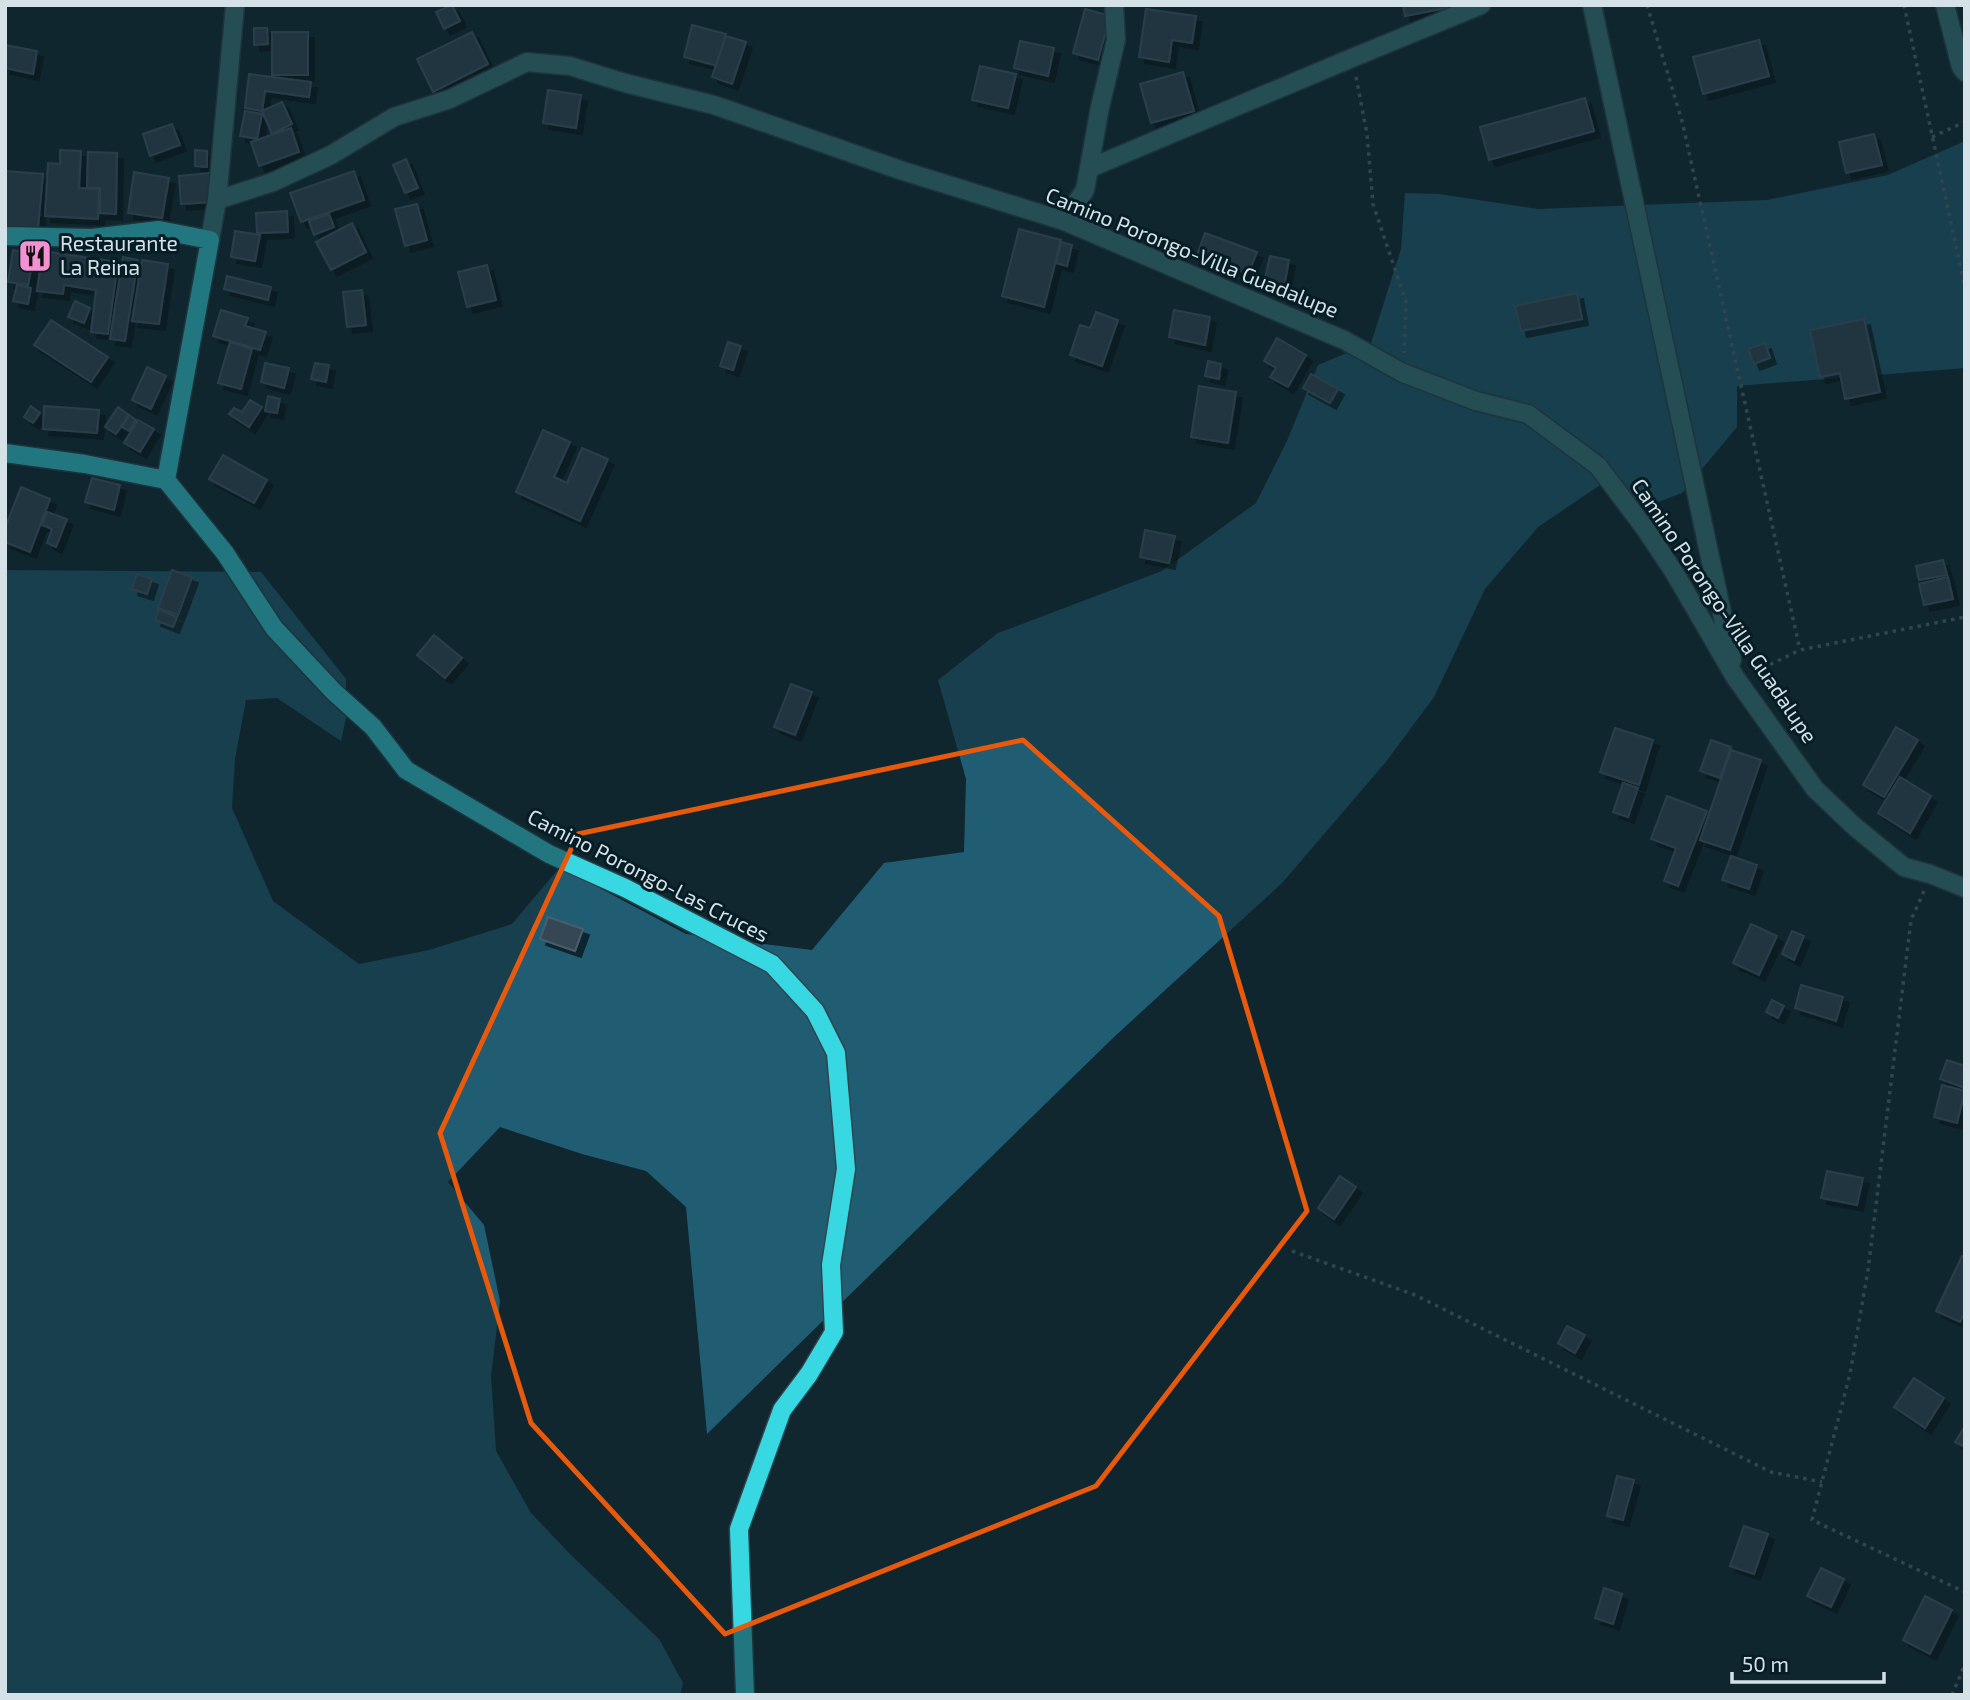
<svg xmlns="http://www.w3.org/2000/svg" width="1970" height="1700" viewBox="0 0 1970 1700" font-family="'Exo 2',sans-serif">
  <style>
    .forest { fill: #205d73 }
    .building { fill: #364655; stroke: #4b5c6c; stroke-width: 2; filter: url(#shadow) }
    .lines { fill: none; stroke-linecap: round; stroke-linejoin: round }
    .minor-casing { stroke: #2f454d; stroke-width: 21 }
    .major-casing { stroke: #2f454d; stroke-width: 21 }
    .path { stroke: #576a72; stroke-width: 3.5; stroke-dasharray: 3.5 5; stroke-linecap: butt }
    .minor { stroke: #3c7d82; stroke-width: 18 }
    .major { stroke: #38d8e3; stroke-width: 18 }
    .marked { fill: none; stroke: #e8590c; stroke-width: 5; stroke-linejoin: round }
    .labels { text-anchor: middle; stroke-width: 6; stroke-linejoin: round; paint-order: stroke }
    .poi-label { font-size: 21px; fill: #d4e2e8; stroke: #061d26; text-anchor: start }
    .street-label { font-size: 21px; fill: #d4e2e8; stroke: #061d26 }
  </style>
  <defs>
    <filter id="shadow"><feDropShadow dx="6" dy="6" stdDeviation="0" flood-color="#0009"/></filter>
  </defs>
  <rect width="100%" height="100%" fill="#102730"/>
  <path class="forest" d="M1965,141V368L1737,386V427L1682,493L1645,507L1606,481L1538,527L1485,589L1434,697L1385,763L1282,883L1114,1037L707,1434L686,1207L646,1171L582,1154L500,1127L448,1182L484,1225L500,1301L491,1376L496,1451L531,1513L571,1555L659,1639L683,1683L680,1695H5V570L261,572L346,679V718L341,741L277,698L246,700L235,759L232,808L273,901L359,964L429,950L512,924L560,867L686,934L812,950L884,863L964,852L966,779L938,680L998,633L1162,571L1256,503L1287,441L1318,365L1371,343L1401,249L1405,193L1439,194L1538,209L1767,200L1888,175Z"/>
  <g class="building">
    <path d="M452,5L460,21L444,29L436,12Z"/>
    <path d="M1403,5H1446L1447,8L1405,16Z"/>
    <path d="M1085,9L1110,16L1098,60L1073,53Z"/>
    <path d="M1146,9L1196,16L1192,43L1172,40L1169,62L1139,57Z"/>
    <path d="M692,25L726,34L718,66L684,57Z"/>
    <path d="M254,28H267L268,44L254,45Z"/>
    <rect x="272" y="32" width="36" height="43"/>
    <path d="M472,32L488,64L433,92L417,59Z"/>
    <path d="M726,36L746,42L732,84L712,77Z"/>
    <path d="M1759,40L1769,76L1703,94L1693,57Z"/>
    <path d="M1020,41L1054,48L1048,76L1014,68Z"/>
    <path d="M5,45L37,51L33,74L5,68Z"/>
    <path d="M980,66L1016,74L1008,108L972,100Z"/>
    <path d="M1183,72L1194,111L1151,123L1140,84Z"/>
    <path d="M249,74L311,82L309,97L265,91L262,111L245,108Z"/>
    <path d="M548,90L581,95L576,128L543,123Z"/>
    <path d="M1585,98L1594,131L1489,160L1480,127Z"/>
    <path d="M282,102L292,124L272,134L262,111Z"/>
    <path d="M245,111L262,114L257,139L240,136Z"/>
    <path d="M172,124L180,145L150,156L143,134Z"/>
    <path d="M291,128L299,152L259,166L251,142Z"/>
    <path d="M1874,134L1882,165L1846,173L1839,142Z"/>
    <path d="M60,150L81,151L79,188L99,189L98,219L45,216L48,163L60,164Z"/>
    <path d="M195,150L207,151V167L195,166Z"/>
    <path d="M88,152L117,153L116,214L100,213V188H87Z"/>
    <path d="M406,159L418,188L405,193L393,165Z"/>
    <path d="M5,171L43,174L38,229L5,226Z"/>
    <path d="M354,171L364,200L301,222L290,193Z"/>
    <path d="M134,172L169,178L162,218L128,213Z"/>
    <path d="M210,173L212,202L181,204L179,176Z"/>
    <path d="M417,204L427,240L405,246L395,209Z"/>
    <path d="M287,211L288,232L257,233L256,213Z"/>
    <path d="M329,214L334,227L314,235L309,221Z"/>
    <path d="M352,223L366,252L331,270L316,242Z"/>
    <path d="M1019,229L1061,240L1044,307L1002,296Z"/>
    <path d="M235,231L260,235L255,261L231,257Z"/>
    <path d="M1205,233L1257,252L1248,274L1197,255Z"/>
    <path d="M1061,242L1072,245L1067,266L1056,263Z"/>
    <path d="M13,250L34,254L28,285L8,282Z"/>
    <path d="M43,251L118,262L108,334L91,332L96,290L64,285L63,294L37,291Z"/>
    <path d="M1270,256L1289,260L1284,287L1264,283Z"/>
    <path d="M123,257L138,260L125,341L110,339Z"/>
    <path d="M142,260L168,264L159,324L132,321Z"/>
    <path d="M487,265L496,300L467,307L458,272Z"/>
    <path d="M227,276L271,287L268,300L224,289Z"/>
    <path d="M17,285L31,288L28,304L13,301Z"/>
    <path d="M362,290L366,325L347,327L343,292Z"/>
    <path d="M1577,293L1582,319L1521,331L1515,306Z"/>
    <path d="M75,301L90,308L84,323L68,317Z"/>
    <path d="M221,310L248,318L245,326L266,332L260,350L213,336Z"/>
    <path d="M1174,310L1210,317L1205,345L1169,337Z"/>
    <path d="M1096,312L1118,320L1102,366L1070,355L1080,325L1090,328Z"/>
    <path d="M1864,319L1880,392L1845,399L1840,373L1820,377L1810,330Z"/>
    <path d="M51,320L108,357L91,382L34,345Z"/>
    <path d="M1277,338L1306,355L1288,387L1270,377L1276,368L1264,361Z"/>
    <path d="M230,342L252,349L241,389L218,383Z"/>
    <path d="M728,342L741,346L733,370L720,366Z"/>
    <path d="M1765,343L1770,358L1754,364L1748,349Z"/>
    <path d="M1208,361L1221,364L1219,379L1205,376Z"/>
    <path d="M265,363L289,368L284,388L261,382Z"/>
    <path d="M315,363L329,365L326,382L311,379Z"/>
    <path d="M147,367L166,376L151,409L132,400Z"/>
    <path d="M1311,374L1338,389L1330,403L1303,388Z"/>
    <path d="M1199,386L1236,392L1228,443L1191,437Z"/>
    <path d="M268,396L280,399L277,413L265,411Z"/>
    <path d="M250,400L262,407L249,427L229,414L234,408L242,412Z"/>
    <path d="M31,406L40,413L33,423L24,417Z"/>
    <path d="M44,406L99,410L97,433L43,429Z"/>
    <path d="M118,407L129,415L116,434L105,427Z"/>
    <path d="M129,415L136,420L129,431L122,427Z"/>
    <path d="M138,420L154,429L140,452L124,443Z"/>
    <path d="M543,430L570,442L554,477L567,483L582,448L608,459L580,521L516,492Z"/>
    <path d="M223,455L267,480L254,503L209,479Z"/>
    <path d="M92,478L120,485L114,510L85,502Z"/>
    <path d="M21,487L50,499L30,552L5,542V528Z"/>
    <path d="M47,512L67,519L56,547L47,543L52,529L42,525Z"/>
    <path d="M1145,530L1175,536L1169,563L1140,557Z"/>
    <path d="M1943,560L1947,575L1919,580L1916,566Z"/>
    <path d="M172,570L192,577L178,615L158,608Z"/>
    <path d="M137,574L152,579L147,594L132,589Z"/>
    <path d="M1948,577L1953,599L1924,605L1919,584Z"/>
    <path d="M159,610L177,617L173,627L155,620Z"/>
    <path d="M434,635L462,658L445,678L417,655Z"/>
    <path d="M791,684L812,692L795,735L774,727Z"/>
    <path d="M1896,727L1918,740L1884,797L1863,785Z"/>
    <path d="M1615,728L1653,740L1639,785L1600,772Z"/>
    <path d="M1711,740L1731,747L1720,778L1700,771Z"/>
    <path d="M1731,750L1761,760L1730,850L1700,840Z"/>
    <path d="M1900,777L1931,796L1910,833L1878,813Z"/>
    <path d="M1623,783L1638,788L1628,817L1613,812Z"/>
    <path d="M1667,796L1707,811L1678,886L1664,881L1676,848L1651,839Z"/>
    <path d="M1731,856L1757,865L1749,889L1722,880Z"/>
    <path d="M548,917L583,929L575,951L540,939Z"/>
    <path d="M1751,924L1777,936L1759,975L1733,963Z"/>
    <path d="M1792,931L1804,936L1794,960L1782,954Z"/>
    <path d="M1801,985L1843,997L1836,1021L1795,1008Z"/>
    <path d="M1772,1000L1784,1006L1778,1018L1766,1012Z"/>
    <path d="M1947,1060L1965,1066V1088L1940,1079Z"/>
    <path d="M1942,1085L1965,1091L1957,1123L1934,1117Z"/>
    <path d="M1827,1171L1863,1178L1857,1205L1821,1198Z"/>
    <path d="M1340,1176L1356,1187L1334,1219L1318,1208Z"/>
    <path d="M1962,1256L1965,1258V1311L1960,1322L1936,1311Z"/>
    <path d="M1567,1326L1585,1335L1575,1353L1558,1343Z"/>
    <path d="M1914,1378L1944,1398L1925,1428L1894,1407Z"/>
    <path d="M1965,1426V1447L1955,1442Z"/>
    <path d="M1617,1476L1634,1480L1623,1520L1607,1516Z"/>
    <path d="M1744,1526L1768,1534L1754,1574L1730,1566Z"/>
    <path d="M1821,1568L1844,1579L1831,1607L1807,1596Z"/>
    <path d="M1604,1588L1622,1594L1613,1624L1595,1618Z"/>
    <path d="M1925,1596L1952,1610L1930,1654L1903,1640Z"/>
  </g>
  <g class="lines">
    <defs>
      <g id="minor">
        <path d="M1592,5L1732,660"/>
        <path d="M1945,5L1961,67L1965,72"/>
        <path d="M1090,168L1352,58L1481,5"/>
        <path d="M217,200L273,182L331,155L394,117L450,99L527,62L570,66L625,83L714,105L900,170L1064,221L1344,340L1403,373L1476,401L1528,414L1598,466L1644,527L1674,572L1735,677L1815,789L1855,827L1904,867L1930,874L1965,888"/>
        <path d="M1064,221L1085,190L1100,107L1116,40L1114,5"/>
        <path d="M210,240L217,200L235,5"/>
      </g>
      <g id="major">
        <path d="M5,236L92,238L159,230L210,240L166,480L225,553L274,628L334,692L373,727L406,770L549,854L625,888L772,964L815,1011L836,1053L846,1169L831,1265L834,1332L809,1374L782,1410L739,1529L745,1695"/>
        <path d="M5,453L85,464L166,480"/>
      </g>
    </defs>
    <use href="#minor" class="minor-casing"/>
    <use href="#major" class="major-casing"/>
    <g class="path">
      <path d="M1647,5L1682,121L1800,650"/>
      <path d="M1904,5L1965,288"/>
      <path d="M1356,77L1367,134L1373,204L1406,302L1404,353"/>
      <path d="M1932,137L1965,122"/>
      <path d="M1755,672L1800,650L1965,617"/>
      <path d="M1924,891L1911,920L1868,1270L1850,1374L1812,1520L1965,1592"/>
      <path d="M1292,1251L1415,1295L1771,1472L1822,1482"/>
      <path d="M1952,1695L1965,1664"/>
    </g>
    <use href="#minor" class="minor"/>
    <use href="#major" class="major"/>
  </g>
  <path d="M0 0H1970V1700H0ZM1023,740L1219,916L1307,1211L1096,1486L725,1634L531,1423L440,1133L578,834Z" fill="#102730" fill-opacity=".55" fill-rule="evenodd"/>
  <path class="marked" d="M1023,740L1219,916L1307,1211L1096,1486L725,1634L531,1423L440,1133L578,834Z"/>
  <defs>
    <symbol id="restaurant-square" viewBox="-11 -11 22 22"><rect x="-9" y="-9" width="18" height="18" rx="4" fill="#f591d2" stroke="#061d26"/><path d="M-5-6h1v4h1v-4h1v4h1v-4h1v5L-1.5 .5V6h-2V.5L-5-1ZM5-6V6H3V1.5H1.5Q1.5-4 5-6Z" fill="#111"/></symbol>
  </defs>
  <g fill-rule="evenodd">
    <use href="#restaurant-square" x="16" y="237" width="38" height="38"/>
  </g>
  <g class="labels">
    <g class="poi-label">
      <text x="60" y="251">Restaurante<tspan x="60" dy="24">La Reina</tspan></text>
    </g>
    <g class="street-label">
      <text transform="translate(1192 253) rotate(22)" y="7">Camino Porongo-Villa Guadalupe</text>
      <text transform="translate(1724 611) rotate(56)" y="7">Camino Porongo-Villa Guadalupe</text>
      <text transform="translate(648 876) rotate(27)" y="7">Camino Porongo-Las Cruces</text>
    </g>
  </g>
  <rect width="1970" height="1700" fill="none" stroke="#d4e2e8" stroke-width="14"/>
  <path d="M1732 1672v10h152v-10" fill="none" stroke="#d4e2e8" stroke-width="3.5"/>
  <text x="1742" y="1672" font-size="21" fill="#d4e2e8" stroke="#061d26" stroke-width="5" paint-order="stroke">50 m</text>
</svg>
